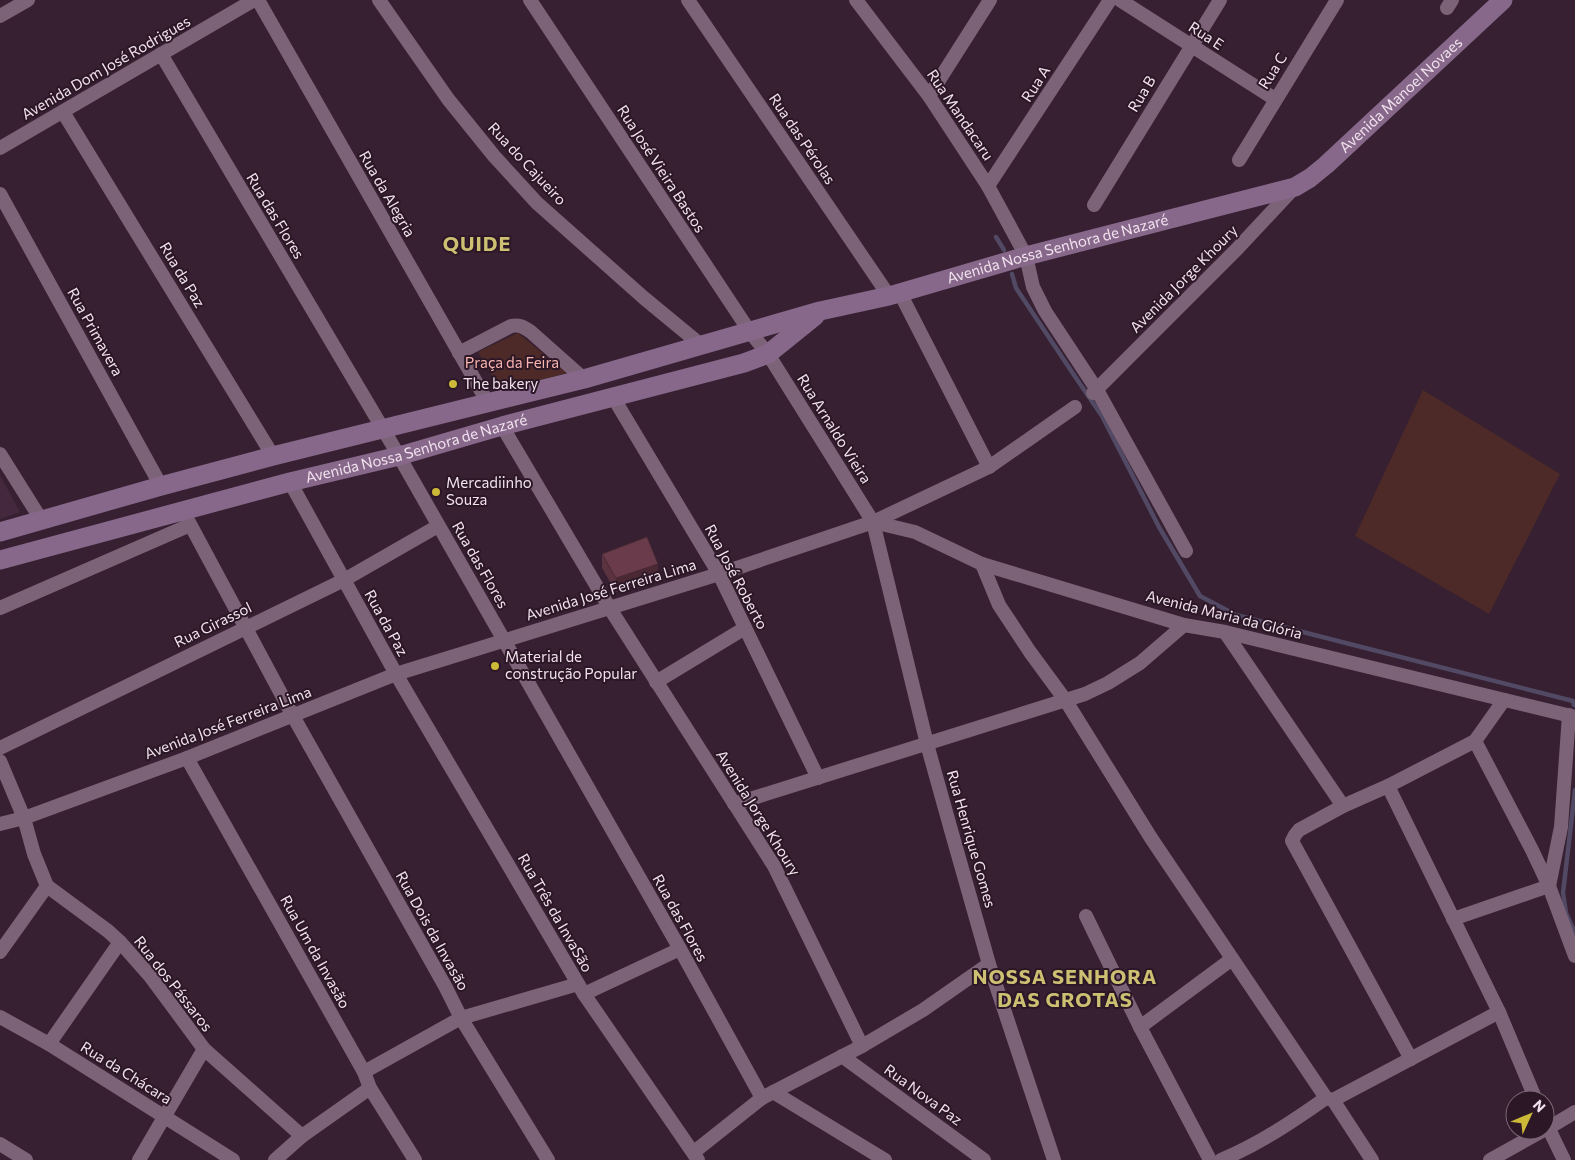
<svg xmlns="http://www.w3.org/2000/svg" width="1575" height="1160" viewBox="0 0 1575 1160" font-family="Commissioner,sans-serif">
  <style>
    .built { fill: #44283d }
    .green { fill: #4d2a27 }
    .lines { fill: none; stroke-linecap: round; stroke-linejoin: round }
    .stream { stroke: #524965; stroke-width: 4.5 }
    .street { stroke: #7d6377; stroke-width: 14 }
    .secondary { stroke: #87688b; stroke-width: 19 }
    .wall { fill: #5b3340 }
    .shaded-wall { fill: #4a2934 }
    .building { fill: #6a3b4a; stroke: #4a2934 }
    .poi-dot { fill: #cdb938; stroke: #2c1727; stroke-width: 2 }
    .labels { text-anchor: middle; stroke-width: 4; stroke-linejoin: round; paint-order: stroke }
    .street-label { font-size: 15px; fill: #f1e2ed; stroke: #2c1727 }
    .park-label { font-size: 15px; fill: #f8b4ae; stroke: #2c1727 }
    .poi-label { font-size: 15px; fill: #f1e2ed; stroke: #2c1727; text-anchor: start }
    .district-label { font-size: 20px; font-weight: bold; letter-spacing: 1px; fill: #cdc072; stroke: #2c1727 }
  </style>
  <rect width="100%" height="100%" fill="#362031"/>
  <path class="built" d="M0,475L20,512L0,519Z"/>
  <g class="green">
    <path d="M518,333L567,373L501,391L478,352Z"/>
    <path d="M1423,390L1560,474L1489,614L1355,536Z"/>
  </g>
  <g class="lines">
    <g class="stream">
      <path d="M996,237L1004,250"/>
      <path d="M1012,274L1016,288L1076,378L1102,416L1159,527L1200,596L1236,615L1573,701L1574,705"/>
      <path d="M1575,790L1563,893L1566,913L1575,933"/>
    </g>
    <g class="street">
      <path d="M258,0L488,403"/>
      <path d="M379,0L448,99L494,156L537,203L644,298L701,345"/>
      <path d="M530,0L750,332L768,354L873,522L927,744L951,830L989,964L1054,1160"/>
      <path d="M688,0L889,296"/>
      <path d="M856,0L929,96L988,186L1026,256L1033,287L1045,311L1097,390L1186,551"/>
      <path d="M1120,0L1275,99"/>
      <path d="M1447,8L1452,0"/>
      <path d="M0,16L28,0"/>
      <path d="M161,54L399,456L680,949L762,1098"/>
      <path d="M929,96L990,0"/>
      <path d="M63,112L273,456"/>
      <path d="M0,148L254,0"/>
      <path d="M1239,160L1337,0"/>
      <path d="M988,186L1110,0"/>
      <path d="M0,194L161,486"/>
      <path d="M1094,205L1220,0"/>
      <path d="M900,293L989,467"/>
      <path d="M459,353L511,326C519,324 524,327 531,332L584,379"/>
      <path d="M1093,393L1237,249L1295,187"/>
      <path d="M613,397L719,574L818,778"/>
      <path d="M502,426L609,607L774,866L862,1046"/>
      <path d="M0,454L42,521"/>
      <path d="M290,482L396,674L584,994L698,1160"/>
      <path d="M183,511L293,716L445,986L461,1018L548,1160"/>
      <path d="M873,522L915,532L982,564L1184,625L1225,632L1575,717"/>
      <path d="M982,564L999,605L1030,652L1066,701L1151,838L1326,1098L1333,1100L1372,1160"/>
      <path d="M0,608L190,525"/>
      <path d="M1225,632L1343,806"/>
      <path d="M656,682L745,628"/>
      <path d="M1475,741L1532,850L1549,886L1575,956"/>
      <path d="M0,748L344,580L438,526"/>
      <path d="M187,758L364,1072L370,1088L415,1160"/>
      <path d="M0,761L24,818L34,854L47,886L108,931L120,942L150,976L204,1049L302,1136"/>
      <path d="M1388,786L1499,1012L1536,1100"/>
      <path d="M734,804L1085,694L1108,683L1140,663L1184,625"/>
      <path d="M0,824L24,818L187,758L396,674L719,574L873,522L989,467L1075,407"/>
      <path d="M1086,916L1140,1027L1210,1160"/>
      <path d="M1453,919L1549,886L1561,827L1569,715"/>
      <path d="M0,952L47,886"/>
      <path d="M584,994L680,949"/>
      <path d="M0,1017L49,1044L233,1160"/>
      <path d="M1140,1027L1232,959"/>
      <path d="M49,1044L120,942"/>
      <path d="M842,1056L984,1160"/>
      <path d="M1411,1059L1292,841L1295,835L1299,830L1343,806L1388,786L1475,741L1504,700"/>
      <path d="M364,1072L461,1018L578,984"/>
      <path d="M773,1092L885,1160"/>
      <path d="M1333,1100L1499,1012"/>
      <path d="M1545,1121L1564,1160"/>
      <path d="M1545,1130L1575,1112"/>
      <path d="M0,1144L26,1160"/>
      <path d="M694,1152L762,1098L862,1046L923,1010L989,964"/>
      <path d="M139,1160L204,1049"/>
      <path d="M275,1160L302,1136L370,1088"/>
      <path d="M1221,1160C1259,1144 1292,1122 1326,1098"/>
      <path d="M1490,1160L1544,1130"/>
    </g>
    <g class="secondary">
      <path id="s1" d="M0,532L161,486L273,456L584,379L820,311L889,296L1026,256L1295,187L1310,178L1326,165L1503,0"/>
      <path id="s2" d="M0,560L290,482L399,456L502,426L744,363L768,354L815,316"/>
    </g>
  </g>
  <path class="wall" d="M602,554L658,578L616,592L602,568Z"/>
  <path class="shaded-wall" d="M658,564V578L616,592V578Z"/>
  <path class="building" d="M647,537L658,564L616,578L602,554Z"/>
  <g class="poi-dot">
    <circle cx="453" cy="384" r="5"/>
    <circle cx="436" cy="492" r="5"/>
    <circle cx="495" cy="666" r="5"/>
  </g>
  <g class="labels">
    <g class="street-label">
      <text transform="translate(1206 36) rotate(33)" y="5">Rua E</text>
      <text transform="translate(106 68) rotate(-30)" y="5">Avenida Dom José Rodrigues</text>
      <text transform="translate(1273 71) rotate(-58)" y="5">Rua C</text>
      <text transform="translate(1036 84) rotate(-57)" y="5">Rua A</text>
      <text transform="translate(1142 94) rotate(-59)" y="5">Rua B</text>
      <text dy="5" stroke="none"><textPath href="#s1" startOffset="1481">Avenida Manoel Novaes</textPath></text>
      <text transform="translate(960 115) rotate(56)" y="5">Rua Mandacaru</text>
      <text transform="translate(802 139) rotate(56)" y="5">Rua das Pérolas</text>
      <text transform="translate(527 164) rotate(47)" y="5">Rua do Cajueiro</text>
      <text transform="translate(661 169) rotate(57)" y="5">Rua José Vieira Bastos</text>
      <text transform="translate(387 194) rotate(60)" y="5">Rua da Alegria</text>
      <text transform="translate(275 216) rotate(59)" y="5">Rua das Flores</text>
      <text dy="5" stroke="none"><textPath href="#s1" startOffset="1095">Avenida Nossa Senhora de Nazaré</textPath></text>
      <text transform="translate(182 275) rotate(59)" y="5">Rua da Paz</text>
      <text transform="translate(1184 279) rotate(-45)" y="5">Avenida Jorge Khoury</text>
      <text transform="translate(95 332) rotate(61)" y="5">Rua Primavera</text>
      <text transform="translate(834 429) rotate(58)" y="5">Rua Arnaldo Vieira</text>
      <text dy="5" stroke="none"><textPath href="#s2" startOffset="431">Avenida Nossa Senhora de Nazaré</textPath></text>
      <text transform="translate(480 565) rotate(60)" y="5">Rua das Flores</text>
      <text transform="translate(736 577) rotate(62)" y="5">Rua José Roberto</text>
      <text transform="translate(611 590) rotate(-17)" y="5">Avenida José Ferreira Lima</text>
      <text transform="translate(1224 615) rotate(14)" y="5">Avenida Maria da Glória</text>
      <text transform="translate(386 623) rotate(61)" y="5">Rua da Paz</text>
      <text transform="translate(213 625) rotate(-26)" y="5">Rua Girassol</text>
      <text transform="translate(228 723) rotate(-21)" y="5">Avenida José Ferreira Lima</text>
      <text transform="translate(758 813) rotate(58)" y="5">Avenida Jorge Khoury</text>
      <text transform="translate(971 839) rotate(74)" y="5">Rua Henrique Gomes</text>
      <text transform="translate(555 913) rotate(60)" y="5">Rua Três da InvaSão</text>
      <text transform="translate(680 918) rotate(61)" y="5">Rua das Flores</text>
      <text transform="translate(432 931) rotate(61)" y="5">Rua Dois da Invasão</text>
      <text transform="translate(315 952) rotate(61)" y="5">Rua Um da Invasão</text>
      <text transform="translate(173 984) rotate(52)" y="5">Rua dos Pássaros</text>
      <text transform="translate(126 1073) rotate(32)" y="5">Rua da Chácara</text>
      <text transform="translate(923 1095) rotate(36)" y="5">Rua Nova Paz</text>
    </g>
    <g class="park-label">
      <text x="512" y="368">Praça da Feira</text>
    </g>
    <g class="poi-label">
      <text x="463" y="389">The bakery</text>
      <text x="446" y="488">Mercadiinho<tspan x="446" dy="17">Souza</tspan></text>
      <text x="505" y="662">Material de<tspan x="505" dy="17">construção Popular</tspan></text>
    </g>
    <g class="district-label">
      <text x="477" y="251">QUIDE</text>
      <text x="1065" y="984">NOSSA SENHORA<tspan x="1065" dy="23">DAS GROTAS</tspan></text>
    </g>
  </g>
  <g transform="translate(1530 1115) rotate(46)"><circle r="24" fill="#2c1727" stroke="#7b6876"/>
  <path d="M0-4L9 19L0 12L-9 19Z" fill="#cdb938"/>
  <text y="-8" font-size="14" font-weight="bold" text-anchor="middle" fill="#f1e2ed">N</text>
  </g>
</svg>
